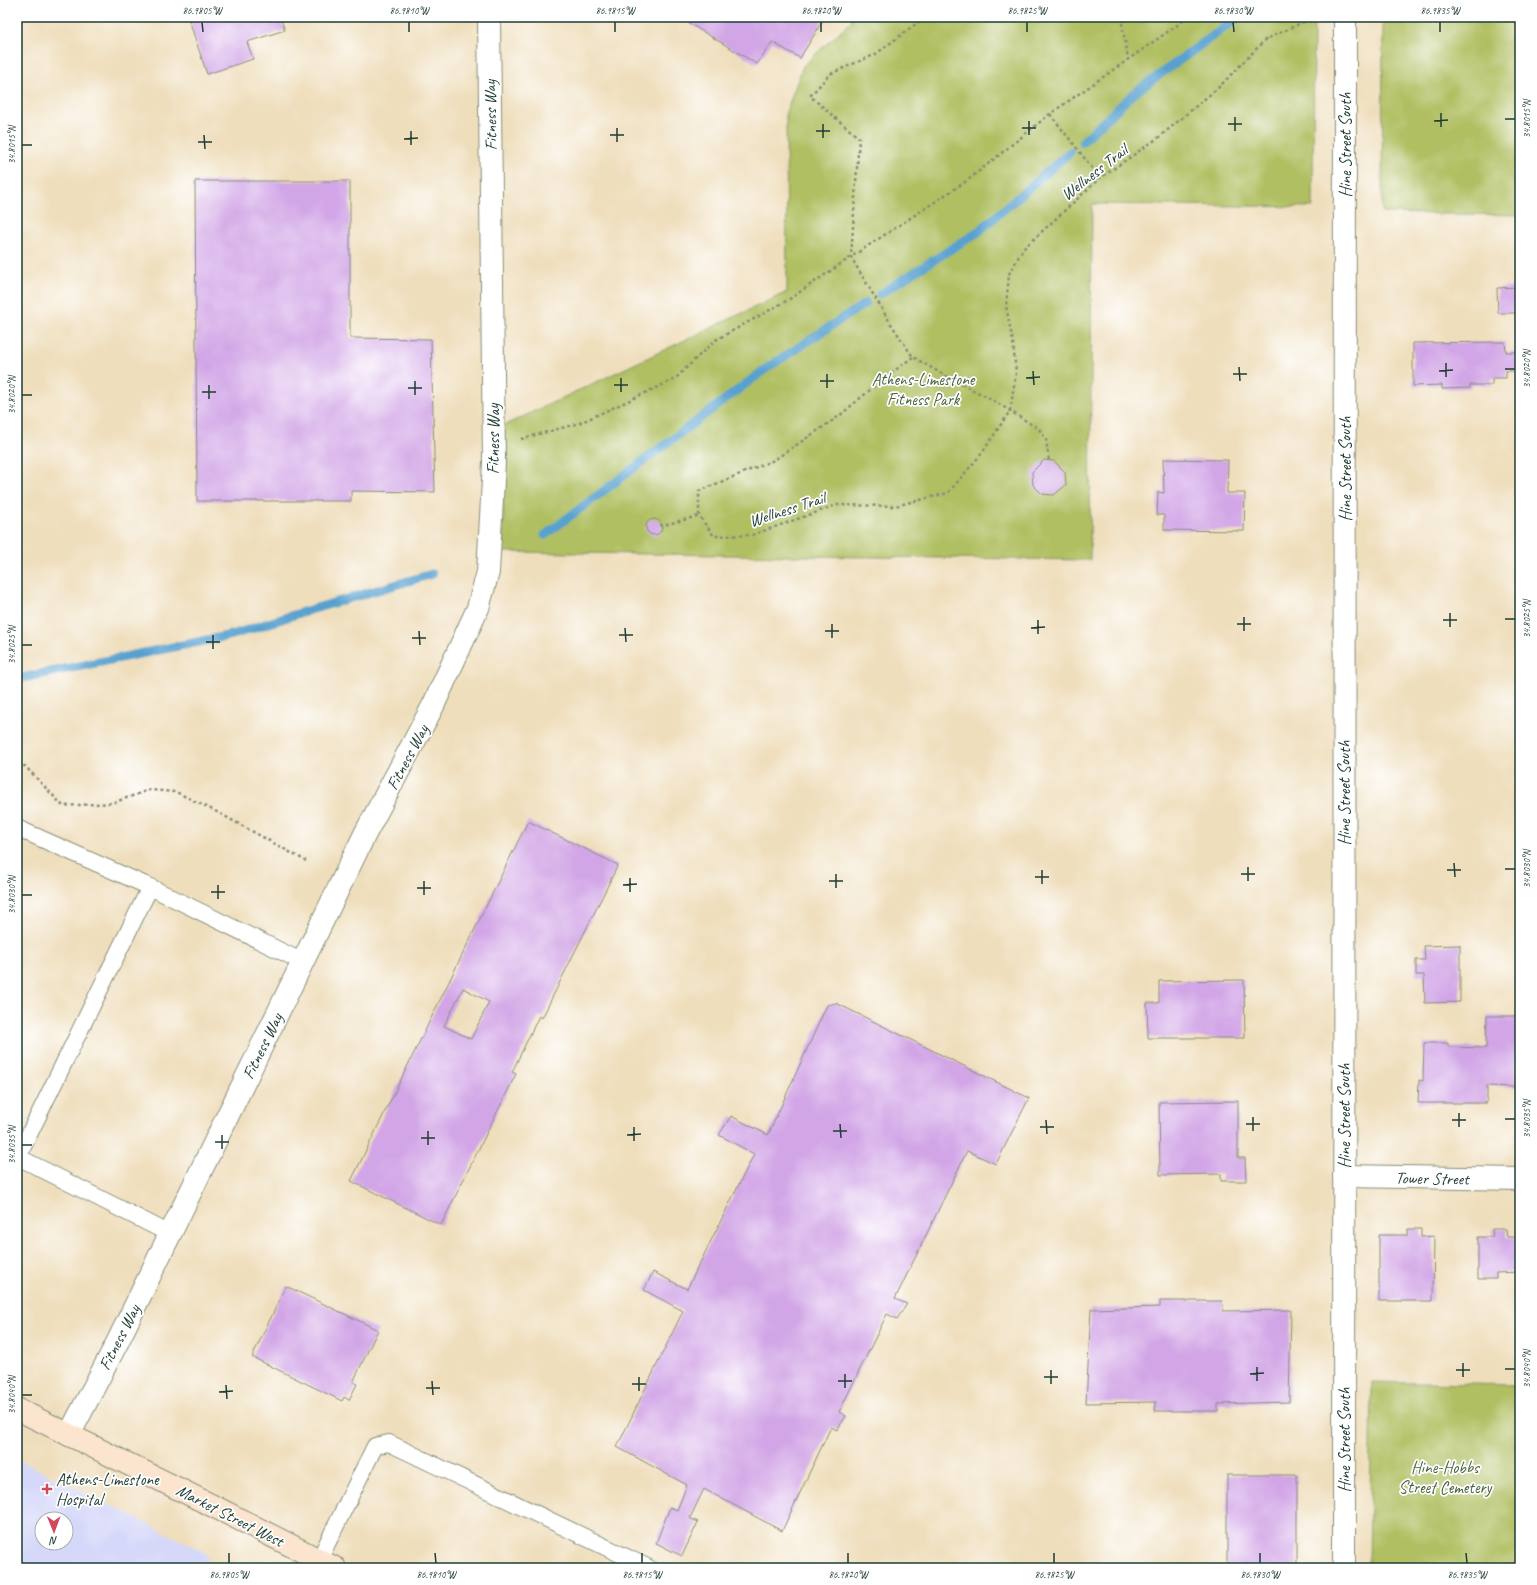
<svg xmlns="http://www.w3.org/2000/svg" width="1537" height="1585" viewBox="0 0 1537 1585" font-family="Caveat,sans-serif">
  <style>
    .built { fill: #d5d8f9; fill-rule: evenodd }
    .green { fill: #b0bf62; stroke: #687e4b }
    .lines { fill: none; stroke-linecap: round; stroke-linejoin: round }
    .stream { stroke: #58a1cf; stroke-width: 9 }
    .building { fill: #d1a5e6; fill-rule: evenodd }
    .service-casing { stroke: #878e78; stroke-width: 18 }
    .minor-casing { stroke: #878e78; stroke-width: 24 }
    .tertiary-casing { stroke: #878e78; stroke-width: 24 }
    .secondary-casing { stroke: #878e78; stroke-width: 24 }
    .path { stroke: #878e78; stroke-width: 2.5; stroke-dasharray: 3 3; stroke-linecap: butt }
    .service { stroke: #fff; stroke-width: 16 }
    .minor { stroke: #fff; stroke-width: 22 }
    .tertiary { stroke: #fff; stroke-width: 22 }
    .secondary { stroke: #fce5cf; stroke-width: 22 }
    .ticks { fill: none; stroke: #1f3d34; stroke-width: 1.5 }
    .poi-dot { fill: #d1495b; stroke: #fff; stroke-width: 1.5 }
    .labels { text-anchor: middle; stroke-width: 3.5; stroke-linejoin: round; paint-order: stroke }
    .street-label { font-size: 17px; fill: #1f3d34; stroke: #fff }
    .park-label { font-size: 17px; fill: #4a6442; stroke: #fff }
    .poi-label { font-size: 17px; fill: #1f3d34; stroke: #fff; text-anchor: start }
    .neatline { fill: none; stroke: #1f3d34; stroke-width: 1.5 }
    .ticks-label { font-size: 10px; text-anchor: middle; fill: #1f3d34 }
  </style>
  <rect width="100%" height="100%" fill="#fff"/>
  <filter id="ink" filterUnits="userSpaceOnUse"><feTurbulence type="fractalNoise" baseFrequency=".025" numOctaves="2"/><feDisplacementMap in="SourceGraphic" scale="8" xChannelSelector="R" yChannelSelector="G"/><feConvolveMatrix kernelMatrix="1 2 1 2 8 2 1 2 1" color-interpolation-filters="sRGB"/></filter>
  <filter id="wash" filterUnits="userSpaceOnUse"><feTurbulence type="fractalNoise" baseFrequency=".012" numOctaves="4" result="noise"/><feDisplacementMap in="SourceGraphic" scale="16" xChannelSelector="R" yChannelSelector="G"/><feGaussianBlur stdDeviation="0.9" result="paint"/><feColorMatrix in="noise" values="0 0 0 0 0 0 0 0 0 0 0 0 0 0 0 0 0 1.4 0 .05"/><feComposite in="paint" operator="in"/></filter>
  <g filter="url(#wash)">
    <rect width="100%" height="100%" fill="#efdebc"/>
    <path class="built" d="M17,1459L208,1554L206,1568H17ZM42,1519H66V1543H42Z"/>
    <g class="green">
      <path d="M852,17H1314L1313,207L1092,204L1090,560L503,552V426L787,292L786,112L803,66L851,21Z"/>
      <path d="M1383,17H1520V215L1382,213Z"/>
      <path d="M1372,1382L1520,1385V1568H1369Z"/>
    </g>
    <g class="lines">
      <g class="stream">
        <path d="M1082,142L1133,94L1239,17"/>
        <path d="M880,294L978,232L1070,152"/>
        <path d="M545,535L767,368L866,303"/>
        <path d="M17,679L232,635L303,612L432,574"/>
      </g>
    </g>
    <g id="blocks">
      <g class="building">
        <path d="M188,17H280L285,30L247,42L253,59L207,74Z"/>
        <path d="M683,17H825L800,58L772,42L757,64L682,19Z"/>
        <path d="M195,181H350V338L431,339L435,492L351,491V501H197Z"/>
        <path d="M1520,287V313H1498L1497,288Z"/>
        <path d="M1505,342L1506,352H1520V371H1506V378H1492V385H1470V388L1442,389V385L1413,386V343Z"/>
        <path d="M1163,459L1228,460L1227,493H1245L1244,531L1164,530V515H1157L1158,492L1164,493Z"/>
        <path d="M1044,460L1054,461L1065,472L1066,485L1054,495L1042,494L1033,485L1032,472Z"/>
        <circle cx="654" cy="527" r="8"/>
        <path d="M528,821L618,865L542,1018L539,1016L512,1072L516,1074L441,1225L351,1181ZM463,988L489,1002L471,1039L444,1026Z"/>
        <path d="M1460,945V1002L1425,1003L1424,975H1416V960H1425L1424,946Z"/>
        <path d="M1244,980L1245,1038H1148L1147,1003H1159V981Z"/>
        <path d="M836,1003L1029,1098L996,1164L967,1151L895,1299L907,1304L897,1319L887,1314L839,1412L846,1416L837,1430L831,1427L782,1531L704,1489L690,1518L698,1522L682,1556L656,1543L670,1507L677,1510L687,1485L617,1447L683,1311L644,1290L653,1272L687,1289L754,1154L719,1135L731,1116L768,1135L827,1005Z"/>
        <path d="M1487,1016H1520V1053H1515L1516,1087L1487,1086V1103H1418L1419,1080L1423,1081L1424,1043H1448V1047L1486,1048Z"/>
        <path d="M1238,1101V1158H1245L1246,1181H1221V1174L1160,1175L1159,1102Z"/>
        <path d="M1408,1229H1421V1237L1434,1236L1433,1301H1379V1235H1408Z"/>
        <path d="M1492,1229H1506L1507,1237H1520V1272L1496,1273V1279H1478V1237H1493Z"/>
        <path d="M286,1286L378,1330L353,1382L357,1384L349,1400L344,1397L342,1401L252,1357Z"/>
        <path d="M1160,1301H1222L1223,1311L1291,1310L1289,1402L1218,1404V1411H1155L1156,1402L1086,1403L1091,1309L1160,1307Z"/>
        <rect x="1227" y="1475" width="70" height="93"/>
      </g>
    </g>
  </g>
  <g filter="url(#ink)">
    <use href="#blocks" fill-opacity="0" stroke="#878e78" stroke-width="1"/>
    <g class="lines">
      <defs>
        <g id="service">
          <path d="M17,828L150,887"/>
          <path d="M170,1234L18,1157L150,887L303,962"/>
          <path d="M319,1560L375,1446L389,1443L649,1568"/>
        </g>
        <g id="minor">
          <path d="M1344,1176L1520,1179"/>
          <path d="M69,1435L117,1343L365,834L433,706L478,608L488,572L494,462L489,17"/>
        </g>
        <path id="tertiary" d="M1344,1568L1345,17"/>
        <path id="secondary" d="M17,1409L223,1511L335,1568"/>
      </defs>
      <use href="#service" class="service-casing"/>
      <use href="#minor" class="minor-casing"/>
      <use href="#tertiary" class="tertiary-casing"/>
      <use href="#secondary" class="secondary-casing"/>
      <g class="path">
        <path d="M925,17L876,54L830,74L810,96L859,138L851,257L858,269L891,324L913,357L944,375L991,399L1039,429L1046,439L1049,461"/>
        <path d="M1121,17L1128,59"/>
        <path d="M1050,114L1100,178"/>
        <path d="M913,357L883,379L838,417L774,460L699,491V516L714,536L752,535L837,505L895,506L948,493L982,453L1010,411L1016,373L1013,342L1006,306L1009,274L1023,249L1100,178L1158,138L1219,87L1266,39L1314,17"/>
        <path d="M521,439L580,423L675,379L714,341L788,300L851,257L968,180L1050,114L1189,17"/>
        <path d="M660,526L699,516"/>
        <path d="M17,767L25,766L63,806L112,803L149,790L176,792L219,813L306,861"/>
      </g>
      <use href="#service" class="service"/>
      <use href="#minor" class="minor"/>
      <use href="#tertiary" class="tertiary"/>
      <use href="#secondary" class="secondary"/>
    </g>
  </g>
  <path class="ticks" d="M202,22L203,32M409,22V32M615,22V32M821,22V32M1027,22V32M1233,22L1234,32M1440,22V32M1441,113V127M1235,117V131M1505,119H1515M1029,121V135M1434,121L1448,120M823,124V138M1228,124H1242M617,128V142M1022,128H1036M411,131V145M816,131H830M204,135L205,149M610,135H624M404,139L418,138M198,142H212M22,145H32M1446,363V377M1239,367L1240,381M1505,369H1515M1033,371L1034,385M1439,371L1453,370M827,374V388M1233,374H1247M621,378V392M1026,378L1040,377M415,381V395M820,381H834M209,385V399M614,385H628M408,388H422M202,392H216M22,395H32M1450,613V627M1244,617V631M1505,619H1515M1038,620V634M1443,620H1457M832,624V638M1237,624H1251M625,628L626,642M1031,628L1045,627M419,631L420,645M825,631H839M213,635V649M619,635H633M412,638H426M206,642H220M22,645H32M1454,863L1455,877M1248,867V881M1505,869H1515M1042,870V884M1447,870H1461M836,874V888M1241,874H1255M1035,877H1049M630,878V892M424,881V895M829,881H843M218,885V899M623,885L637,884M417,888H431M211,892H225M22,895H32M1459,1113V1127M1253,1117V1131M1505,1119H1515M1046,1120L1047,1134M1452,1120H1466M840,1124L841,1138M1246,1124H1260M634,1127V1141M1040,1127H1054M428,1131V1145M833,1131H847M222,1135V1149M627,1135L641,1134M421,1138H435M215,1142H229M22,1145H32M1463,1363V1377M1257,1367V1381M1505,1369H1515M1051,1370V1384M1456,1370H1470M845,1374V1388M1250,1374L1264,1373M639,1377V1391M1044,1377H1058M432,1381L433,1395M838,1381H852M632,1384H646M226,1385L227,1399M426,1388H440M219,1392L233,1391M22,1395H32M229,1553V1563M435,1553L436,1563M642,1553V1563M848,1553V1563M1054,1553V1563M1260,1553V1563M1466,1553L1467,1563"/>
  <path class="poi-dot" d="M45 1483h4v4h4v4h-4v4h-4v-4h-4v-4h4z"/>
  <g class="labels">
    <g class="street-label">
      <text transform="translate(490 115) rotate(-91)" y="6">Fitness Way</text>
      <text transform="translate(1345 145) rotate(-90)" y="6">Hine Street South</text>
      <text transform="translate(1094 172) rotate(-38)" y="6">Wellness Trail</text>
      <text transform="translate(493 439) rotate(-90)" y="6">Fitness Way</text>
      <text transform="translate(1345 469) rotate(-90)" y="6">Hine Street South</text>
      <text transform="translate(787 509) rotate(-18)" y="6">Wellness Trail</text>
      <text transform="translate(407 757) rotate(-62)" y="6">Fitness Way</text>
      <text transform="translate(1344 793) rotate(-90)" y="6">Hine Street South</text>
      <text transform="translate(262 1046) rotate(-64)" y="6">Fitness Way</text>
      <text transform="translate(1344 1116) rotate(-90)" y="6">Hine Street South</text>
      <text transform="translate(1432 1178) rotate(1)" y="6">Tower Street</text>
      <text transform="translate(119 1337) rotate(-63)" y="6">Fitness Way</text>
      <text transform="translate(1344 1440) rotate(-90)" y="6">Hine Street South</text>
      <text transform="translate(230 1515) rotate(27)" y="6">Market Street West</text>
    </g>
    <g class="park-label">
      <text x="923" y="385">Athens-Limestone<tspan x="923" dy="20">Fitness Park</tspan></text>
      <text x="1445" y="1473">Hine-Hobbs<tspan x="1445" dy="20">Street Cemetery</tspan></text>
    </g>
    <g class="poi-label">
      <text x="56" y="1485">Athens-Limestone<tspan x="56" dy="20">Hospital</tspan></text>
    </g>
  </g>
  <rect width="1537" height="1585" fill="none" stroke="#fff" stroke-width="44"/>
  <g transform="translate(54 1531) rotate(179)"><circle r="19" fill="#ffffff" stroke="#a5b1ae"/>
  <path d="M0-3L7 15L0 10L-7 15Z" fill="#d1495b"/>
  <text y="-6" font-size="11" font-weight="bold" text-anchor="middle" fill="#1f3d34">N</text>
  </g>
  <rect x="22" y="22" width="1493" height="1541" class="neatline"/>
  <g class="ticks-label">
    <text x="202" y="14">86.9805°W</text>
    <text x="409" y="14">86.9810°W</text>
    <text x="615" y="14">86.9815°W</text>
    <text x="821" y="14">86.9820°W</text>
    <text x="1027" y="14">86.9825°W</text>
    <text x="1233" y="14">86.9830°W</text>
    <text x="1440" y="14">86.9835°W</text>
    <text transform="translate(1526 119) rotate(-90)" y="4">34.8015°N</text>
    <text transform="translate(11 145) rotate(-90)" y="4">34.8015°N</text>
    <text transform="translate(1526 369) rotate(-90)" y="4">34.8020°N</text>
    <text transform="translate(11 395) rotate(-90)" y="4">34.8020°N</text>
    <text transform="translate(1526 619) rotate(-90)" y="4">34.8025°N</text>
    <text transform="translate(11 645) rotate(-90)" y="4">34.8025°N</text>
    <text transform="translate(1526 869) rotate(-90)" y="4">34.8030°N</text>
    <text transform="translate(11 895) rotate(-90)" y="4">34.8030°N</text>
    <text transform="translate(1526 1119) rotate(-90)" y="4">34.8035°N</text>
    <text transform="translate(11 1145) rotate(-90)" y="4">34.8035°N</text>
    <text transform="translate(1526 1369) rotate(-90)" y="4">34.8040°N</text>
    <text transform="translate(11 1395) rotate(-90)" y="4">34.8040°N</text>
    <text x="229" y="1578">86.9805°W</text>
    <text x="436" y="1578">86.9810°W</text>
    <text x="642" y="1578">86.9815°W</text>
    <text x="848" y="1578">86.9820°W</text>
    <text x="1054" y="1578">86.9825°W</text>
    <text x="1260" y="1578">86.9830°W</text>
    <text x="1467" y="1578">86.9835°W</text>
  </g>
</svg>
